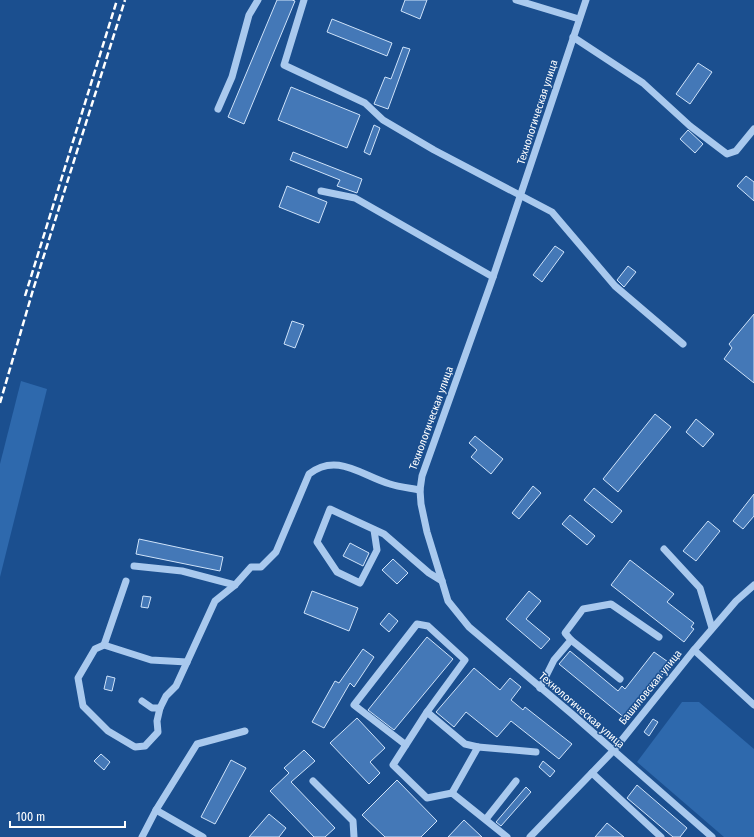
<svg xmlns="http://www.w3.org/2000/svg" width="754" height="837" viewBox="0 0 754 837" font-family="'Fira Sans Condensed',sans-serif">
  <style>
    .green { fill: #2e69ad }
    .building { fill: #4478b7; stroke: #cfe3fa }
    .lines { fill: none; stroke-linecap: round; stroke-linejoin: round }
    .minor { stroke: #a9c9ee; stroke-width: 7 }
    .rail { stroke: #fff; stroke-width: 2.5; stroke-dasharray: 7 3; stroke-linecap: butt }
    .labels { text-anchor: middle; stroke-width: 3; stroke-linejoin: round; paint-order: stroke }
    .street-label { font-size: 11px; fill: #fff; stroke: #1b4f8f }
  </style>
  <rect width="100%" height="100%" fill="#1b4f8f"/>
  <g class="green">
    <path d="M21,381L47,389L0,577V464Z"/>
    <path d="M682,702H699L754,749V837H724L637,762Z"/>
  </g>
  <g class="building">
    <path d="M277,0H292L295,1L244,124L228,117Z"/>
    <path d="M405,0H427L420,19L401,11Z"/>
    <path d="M332,19L392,43L387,56L327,32Z"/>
    <path d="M403,47L410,49L388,109L374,104L385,77L391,79Z"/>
    <path d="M698,63L712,72L690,104L676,94Z"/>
    <path d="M291,87L360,115L347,148L278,120Z"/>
    <path d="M374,125L380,128L370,155L364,152Z"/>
    <path d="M688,130L703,144L695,153L680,139Z"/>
    <path d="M293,152L362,179L357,193L337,186L340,180L290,160Z"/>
    <path d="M746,176L754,182V201L737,186Z"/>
    <path d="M287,186L327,202L319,223L279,207Z"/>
    <path d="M555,246L564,252L542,282L533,275Z"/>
    <path d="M628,266L636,272L624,287L617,280Z"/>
    <path d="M754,314V383L724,359L732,348L729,344Z"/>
    <path d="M292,321L304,325L295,348L284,344Z"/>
    <path d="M655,414L671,427L618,492L603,479Z"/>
    <path d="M696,419L714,434L703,447L686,432Z"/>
    <path d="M475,436L503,459L491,474L471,457L477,450L469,443Z"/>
    <path d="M533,486L541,493L519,519L512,513Z"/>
    <path d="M594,488L622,511L612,523L584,500Z"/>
    <path d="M754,494V516L743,529L733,521Z"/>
    <path d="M570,515L595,536L587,545L562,524Z"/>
    <path d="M708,521L720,531L696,561L683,551Z"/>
    <path d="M139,539L223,557L220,571L136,554Z"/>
    <path d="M350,543L369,553L363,566L343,556Z"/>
    <path d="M393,559L408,573L397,584L382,570Z"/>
    <path d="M630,560L674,594L667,602L694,623L691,627L694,629L684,642L611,585Z"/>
    <path d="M312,591L358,608L349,631L304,613Z"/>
    <path d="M529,591L541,601L526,619L550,639L541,649L506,619Z"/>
    <path d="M143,596L151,597L148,608L141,607Z"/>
    <path d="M389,613L398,621L389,632L380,624Z"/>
    <path d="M427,637L453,659L394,730L368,710Z"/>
    <path d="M363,649L374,657L354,687L350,683L324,728L312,722L335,681L339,683Z"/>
    <path d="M570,651L618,691L622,686L625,689L654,652L671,664L626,719L559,664Z"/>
    <path d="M474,668L500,690L510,678L521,687L511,700L523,710L525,707L572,744L559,759L511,721L497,737L466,712L454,727L436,712Z"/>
    <path d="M107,676L115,678L112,691L104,689Z"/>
    <path d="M357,718L385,748L370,762L380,773L369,784L330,743Z"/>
    <path d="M653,719L658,722L649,736L644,732Z"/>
    <path d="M304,750L315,761L291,782L335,828L325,837H314L270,791L289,773L284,768Z"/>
    <path d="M101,754L110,762L104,770L94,761Z"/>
    <path d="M231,760L246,768L215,824L201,817Z"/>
    <path d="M543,761L555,771L550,777L539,767Z"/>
    <path d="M397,780L437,821L421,837H385L362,815Z"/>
    <path d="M637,785L687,828L680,837H673L627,798Z"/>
    <path d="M526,787L531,792L501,826L496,822Z"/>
    <path d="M269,814L286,828L279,837H249Z"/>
    <path d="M464,820L482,837H448Z"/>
    <path d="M607,823L624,837H595Z"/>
  </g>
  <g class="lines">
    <g class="minor">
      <path d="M304,0L284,65L365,103L383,120L434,150L552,212L615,286L683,344"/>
      <path d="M516,0L579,19"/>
      <path d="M586,0L491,283L422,476L420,490L421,504L427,532L442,581L448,601L469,627L572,714L712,837"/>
      <path d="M573,37L643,83L690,126L727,154L736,151L754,129"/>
      <path d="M218,109L232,77L249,15L258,0"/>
      <path d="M321,191L355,198L493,277"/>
      <path d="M374,530L377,550L360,583L337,572L317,542L330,509L384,534L429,573L442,581"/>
      <path d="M664,549L700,588L712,628"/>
      <path d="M134,566L182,571L235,585"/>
      <path d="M571,640L620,679"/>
      <path d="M104,645L126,581"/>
      <path d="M694,650L754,705"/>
      <path d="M540,688L554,660L571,640L565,633L583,609L611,604L659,637"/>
      <path d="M142,701L152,708H160L157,721L158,732L145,746L135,747L108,731L83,706L78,678L95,649L104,645L151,660L187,662"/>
      <path d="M160,708L166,696L176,686L215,601L235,585L251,567H261L276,552L309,474C337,452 362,476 390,484C399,487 410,488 420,490"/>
      <path d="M427,712L465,744L478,747L452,793"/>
      <path d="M406,745L354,705L417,624L428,626L465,660L427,712L393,765L427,798L452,793L507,837"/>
      <path d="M478,747L536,752"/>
      <path d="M592,773L661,837"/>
      <path d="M313,781L353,821L354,837"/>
      <path d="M156,810L203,837"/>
      <path d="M486,819L516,781"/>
      <path d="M142,837L156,810L197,744L245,731"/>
      <path d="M530,837L613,751L694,650L736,601L754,585"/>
    </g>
    <g class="rail">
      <path d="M25,296L117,0"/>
      <path d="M0,403L33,290L125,0"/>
    </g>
  </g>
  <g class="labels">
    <g class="street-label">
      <text transform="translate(537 112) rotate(-72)" y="4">Технологическая улица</text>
      <text transform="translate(431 418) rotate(-70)" y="4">Технологическая улица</text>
      <text transform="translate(650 687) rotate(-51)" y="4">Башиловская улица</text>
      <text transform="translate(582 710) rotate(41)" y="4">Технологическая улица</text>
    </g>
  </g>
  <path d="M10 821v6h115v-6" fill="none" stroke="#ffffff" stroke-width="2"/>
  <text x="16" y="821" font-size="12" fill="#ffffff" stroke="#1b4f8f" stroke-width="3" paint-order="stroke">100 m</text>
</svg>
